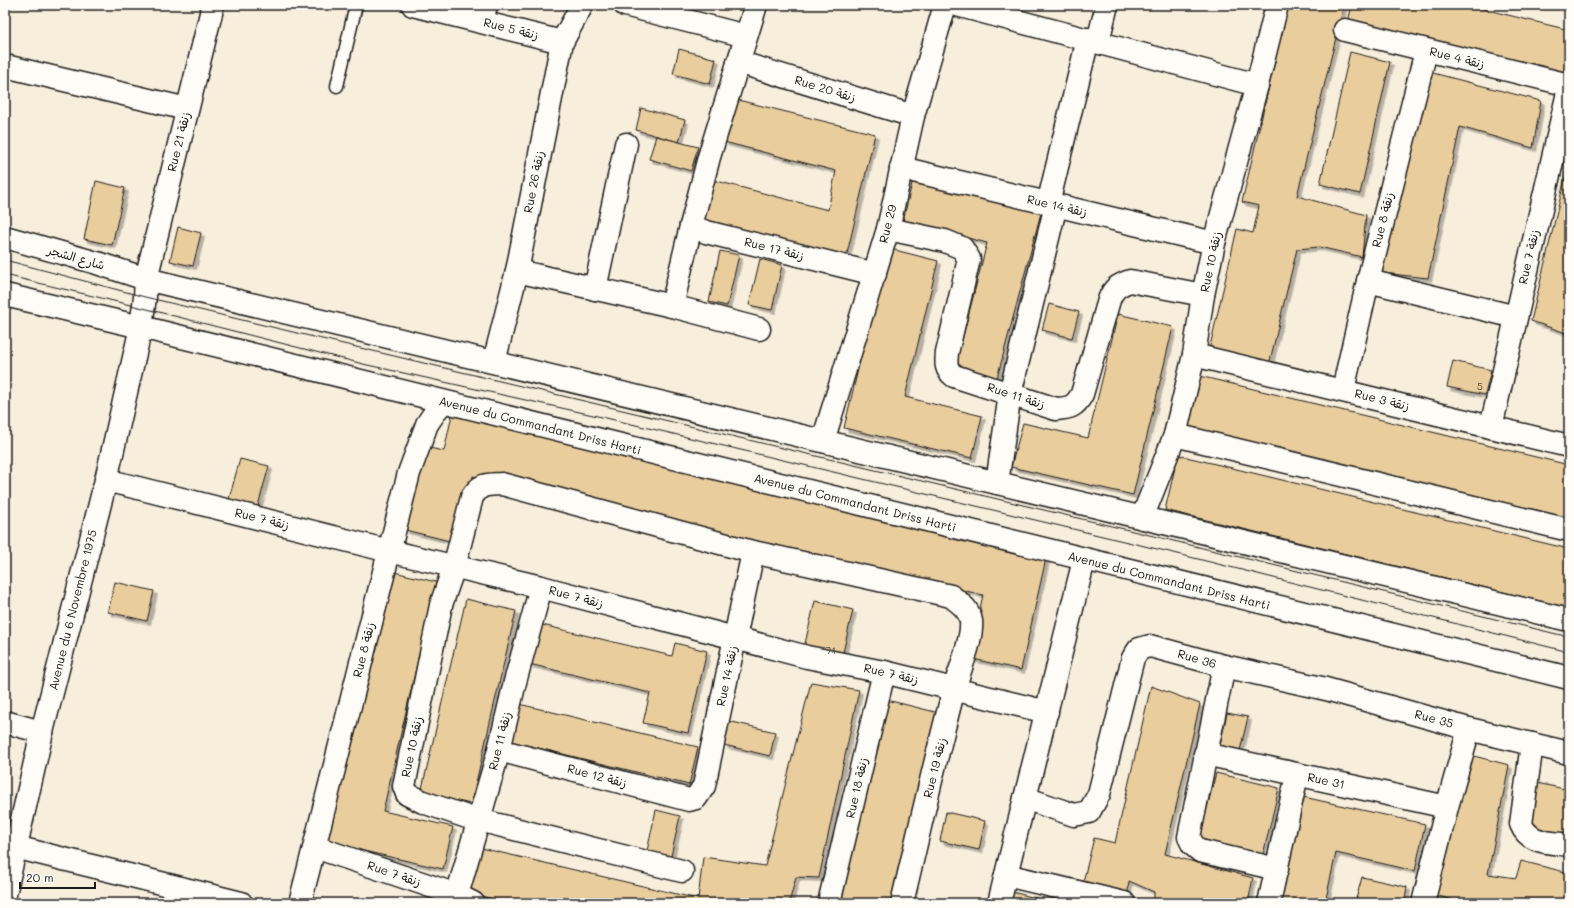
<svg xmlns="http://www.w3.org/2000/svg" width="1574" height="908" viewBox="0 0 1574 908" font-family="Mali,'Playpen Sans Arabic',sans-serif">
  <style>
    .building { fill: #eacd9d; stroke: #1c1c1c; filter: url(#shadow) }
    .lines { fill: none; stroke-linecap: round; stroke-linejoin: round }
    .service-casing { stroke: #1c1c1c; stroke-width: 15 }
    .pedestrian-casing { stroke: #1c1c1c; stroke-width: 21 }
    .minor-casing { stroke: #1c1c1c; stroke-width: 25 }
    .tertiary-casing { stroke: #1c1c1c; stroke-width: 25 }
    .primary-casing { stroke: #1c1c1c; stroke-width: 25 }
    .service { stroke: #fdfcf7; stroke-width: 12 }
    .pedestrian { stroke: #fdfcf7; stroke-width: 18 }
    .minor { stroke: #fdfcf7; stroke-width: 22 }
    .tertiary { stroke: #fdfcf7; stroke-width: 22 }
    .primary { stroke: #fdfcf7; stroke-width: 22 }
    .tram { stroke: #1c1c1c; stroke-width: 1 }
    .labels { text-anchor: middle; stroke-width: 3; stroke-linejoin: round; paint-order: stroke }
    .number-label { font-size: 10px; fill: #50483c }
    .street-label { font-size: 12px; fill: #1c1c1c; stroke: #fdfcf7 }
  </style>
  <defs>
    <filter id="shadow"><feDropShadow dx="3.5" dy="3.5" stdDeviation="0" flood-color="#0004"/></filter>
  </defs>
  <rect width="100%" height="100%" fill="#f7eedc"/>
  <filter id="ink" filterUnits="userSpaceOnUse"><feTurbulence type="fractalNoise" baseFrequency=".025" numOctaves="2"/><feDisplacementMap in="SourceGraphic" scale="8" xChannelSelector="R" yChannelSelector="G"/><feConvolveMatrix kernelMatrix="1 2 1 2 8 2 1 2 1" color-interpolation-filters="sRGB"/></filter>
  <g filter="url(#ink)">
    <g class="building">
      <path d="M1288,5H1344L1297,196L1366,215L1362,257L1319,247L1297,249L1268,369L1208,355L1237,229L1253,233L1259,206L1242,202Z"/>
      <path d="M1352,5H1467L1569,30V80L1347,26Z"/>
      <path d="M679,49L716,59L710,84L673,74Z"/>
      <path d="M1350,52L1390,62L1360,194L1320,184Z"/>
      <path d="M1425,71L1541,101L1533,148L1460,127L1428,278L1382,273Z"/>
      <path d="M734,99L875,134L846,258L694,221L705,178L828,210L836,171L724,142Z"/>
      <path d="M641,108L685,120L679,142L636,130Z"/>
      <path d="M1569,122V157L1561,154Z"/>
      <path d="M656,136L698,147L691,171L649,159Z"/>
      <path d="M1569,161V334L1531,321Z"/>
      <path d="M914,175L1042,209L997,378L955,367L987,243L903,221Z"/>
      <path d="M96,181L125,188L112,245L84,239Z"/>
      <path d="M178,227L201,233L193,266L170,261Z"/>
      <path d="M887,248L938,261L905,397L982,416L972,458L844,428Z"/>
      <path d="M720,251L739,255L727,306L709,302Z"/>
      <path d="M760,259L782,265L772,310L749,305Z"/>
      <path d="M1049,304L1079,312L1072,338L1042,330Z"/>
      <path d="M1118,314L1173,327L1133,495L1011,467L1023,423L1088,438Z"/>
      <path d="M1453,361L1491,370L1485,395L1447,387Z"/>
      <path d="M1191,374L1569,465V523L1178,428Z"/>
      <path d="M452,415L1047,554L1021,670L969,658L983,595L473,476L458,543L405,530L424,447L444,451Z"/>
      <path d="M1178,455L1569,549V608L1165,510Z"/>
      <path d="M240,459L269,466L256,513L227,506Z"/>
      <path d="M386,570L436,582L383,811L453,827L443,869L324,842Z"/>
      <path d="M115,582L154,591L147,621L108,612Z"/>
      <path d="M466,599L516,611L471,804L421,793Z"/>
      <path d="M815,601L853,610L841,661L803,652Z"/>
      <path d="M534,623L672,656L675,643L707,651L688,733L643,723L650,693L525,663Z"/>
      <path d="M811,682L859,690L819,878L796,877L789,903H509L470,893L481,848L698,899L703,857L765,866Z"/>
      <path d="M1151,686L1200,704L1165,854L1253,878L1248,903H1154V892L1129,881L1127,899L1082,886L1094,838L1115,843Z"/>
      <path d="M883,699L939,713L894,903H834Z"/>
      <path d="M515,703L698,747L689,785L506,740Z"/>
      <path d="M1227,713L1248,717L1238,759L1218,755Z"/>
      <path d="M728,721L775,732L770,756L724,745Z"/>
      <path d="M1466,754L1509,765L1488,874L1516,878L1521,861L1569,873V903H1464L1431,894Z"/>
      <path d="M1216,773L1279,788L1263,855L1199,839Z"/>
      <path d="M1537,783L1569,790V835L1528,826Z"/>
      <path d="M1299,796L1425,824L1415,871L1336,853L1325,903H1276Z"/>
      <path d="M656,810L680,816L671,856L647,851Z"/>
      <path d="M946,812L985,821L979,850L940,841Z"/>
      <path d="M1362,877L1407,887L1404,903H1355Z"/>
      <path d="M1008,891L1056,903H1005Z"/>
    </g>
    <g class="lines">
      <defs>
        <path id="service" d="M337,86L356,5"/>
        <path id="pedestrian" d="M484,23L488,5"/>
        <g id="minor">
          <path d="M413,5L562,42"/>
          <path d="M625,5L746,36"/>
          <path d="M756,5L709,157L691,226L706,232L875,274"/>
          <path d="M957,5L1257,85"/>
          <path d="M1345,30L1569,85"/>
          <path d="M1098,41L1107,5"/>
          <path d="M738,62L913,116"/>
          <path d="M5,66L187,109"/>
          <path d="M901,168L1214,243"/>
          <path d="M1048,204L1088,39"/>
          <path d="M888,229L945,241L962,248L969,259L947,353C946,363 945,369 954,376L1056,409C1070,408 1075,407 1082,394L1109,300C1113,288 1119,285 1130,281L1203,295"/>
          <path d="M517,271L672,306L759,329"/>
          <path d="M146,279L213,5"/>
          <path d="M1368,281L1516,317"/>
          <path d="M595,289L626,144"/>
          <path d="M672,306L691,226"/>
          <path d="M1194,355L1569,446"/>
          <path d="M494,362L517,271L562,42L582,5"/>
          <path d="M1343,390L1368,281L1426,51"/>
          <path d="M1491,427L1569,88"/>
          <path d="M1175,435L1569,530"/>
          <path d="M823,441L888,229L913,116L945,5"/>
          <path d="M106,480L389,551L541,587L807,657L884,672L1047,712"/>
          <path d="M997,483L1010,394L1056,205"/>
          <path d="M1142,518L1175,435L1194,355L1203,295L1214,243L1257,85L1277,5"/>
          <path d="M1224,666L1189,837L1193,845L1200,851L1277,869"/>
          <path d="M5,722L42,732"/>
          <path d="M1532,744L1521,824C1529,844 1550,842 1569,845"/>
          <path d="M499,750L689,800L696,798L704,786L753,552"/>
          <path d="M1205,754L1447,807"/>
          <path d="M1025,798L1074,815L1089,812L1099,794L1133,658L1139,649L1150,646L1224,666L1326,689L1469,729L1569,753"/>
          <path d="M15,847L241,903"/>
          <path d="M315,847L457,895L473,903"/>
          <path d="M682,871L467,817L423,802L407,794L404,786L441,605L454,567L472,497C481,483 486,485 502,484L753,552L951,596C960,603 969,609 971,621C973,639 959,672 954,689C935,760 919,832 902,903"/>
          <path d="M1006,875L1124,903"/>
          <path d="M457,895L499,750L515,682L541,587"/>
          <path d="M300,903L409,473L427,424L442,402"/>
          <path d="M829,903L884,672"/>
          <path d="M999,903L1084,560"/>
          <path d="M1269,903L1297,775"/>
          <path d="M1423,903L1447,807L1469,729"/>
        </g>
        <path id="tertiary" d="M5,894L42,732L106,480L141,327L145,297L146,279"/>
        <g id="primary">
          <path d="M5,237L97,263L146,279L1569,620"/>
          <path d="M5,295L141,327L1569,678"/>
        </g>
      </defs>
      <use href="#service" class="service-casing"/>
      <use href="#pedestrian" class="pedestrian-casing"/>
      <use href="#minor" class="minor-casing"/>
      <use href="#tertiary" class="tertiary-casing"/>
      <use href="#primary" class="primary-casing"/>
      <use href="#service" class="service"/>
      <use href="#pedestrian" class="pedestrian"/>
      <use href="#minor" class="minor"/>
      <use href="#tertiary" class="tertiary"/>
      <use href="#primary" class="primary"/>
      <g class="tram">
        <path d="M5,260L145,297L1141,533L1569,637"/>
        <path d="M5,275L143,308L363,364L602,417L1178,554L1569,652"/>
      </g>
    </g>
  </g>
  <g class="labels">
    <g class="number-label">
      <text x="1480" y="390">5</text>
      <text x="831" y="654">71</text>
    </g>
    <g class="street-label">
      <text transform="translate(511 29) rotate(14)" y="4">Rue 5 زنقة</text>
      <text transform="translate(1457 58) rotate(14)" y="4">Rue 4 زنقة</text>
      <text transform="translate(825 89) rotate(17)" y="4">Rue 20 زنقة</text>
      <text transform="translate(179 142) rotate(-76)" y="4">Rue 21 زنقة</text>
      <text transform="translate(534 182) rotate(-79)" y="4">Rue 26 زنقة</text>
      <text transform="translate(1057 206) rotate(13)" y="4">Rue 14 زنقة</text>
      <text transform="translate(1383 220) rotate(-76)" y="4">Rue 8 زنقة</text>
      <text transform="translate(888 224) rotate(-76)" y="4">Rue 29</text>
      <text transform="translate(774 249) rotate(14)" y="4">Rue 17 زنقة</text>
      <text transform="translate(1529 257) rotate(-77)" y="4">Rue 7 زنقة</text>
      <text transform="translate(76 258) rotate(16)" y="4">شارع الشجر</text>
      <text transform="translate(1211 262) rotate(-78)" y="4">Rue 10 زنقة</text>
      <text transform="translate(1016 396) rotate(18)" y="4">Rue 11 زنقة</text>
      <text transform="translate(1382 400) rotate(14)" y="4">Rue 3 زنقة</text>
      <text transform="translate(540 426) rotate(14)" y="4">Avenue du Commandant Driss Harti</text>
      <text transform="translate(855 503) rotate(14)" y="4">Avenue du Commandant Driss Harti</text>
      <text transform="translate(262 519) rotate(14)" y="4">Rue 7 زنقة</text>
      <text transform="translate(1169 581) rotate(14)" y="4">Avenue du Commandant Driss Harti</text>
      <text transform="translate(576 597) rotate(15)" y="4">Rue 7 زنقة</text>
      <text transform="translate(73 610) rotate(-76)" y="4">Avenue du 6 Novembre 1975</text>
      <text transform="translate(364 650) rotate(-76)" y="4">Rue 8 زنقة</text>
      <text transform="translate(1197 659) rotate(16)" y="4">Rue 36</text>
      <text transform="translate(891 674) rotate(13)" y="4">Rue 7 زنقة</text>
      <text transform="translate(727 676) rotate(-78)" y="4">Rue 14 زنقة</text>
      <text transform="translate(1434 719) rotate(15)" y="4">Rue 35</text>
      <text transform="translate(500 741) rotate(-76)" y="4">Rue 11 زنقة</text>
      <text transform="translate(412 747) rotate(-78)" y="4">Rue 10 زنقة</text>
      <text transform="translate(935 768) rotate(-76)" y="4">Rue 19 زنقة</text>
      <text transform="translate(597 776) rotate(15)" y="4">Rue 12 زنقة</text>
      <text transform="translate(1326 781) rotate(12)" y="4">Rue 31</text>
      <text transform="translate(857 788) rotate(-77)" y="4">Rue 18 زنقة</text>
      <text transform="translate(394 874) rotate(19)" y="4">Rue 7 زنقة</text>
    </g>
  </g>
  <rect width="1574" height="908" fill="none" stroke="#fdfcf7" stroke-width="20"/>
  <rect x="10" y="10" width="1554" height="888" fill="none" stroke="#1c1c1c" stroke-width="1.5" filter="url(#ink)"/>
  <path d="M20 882v6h75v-6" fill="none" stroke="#1c1c1c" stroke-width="2"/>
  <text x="26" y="882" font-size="12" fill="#1c1c1c" stroke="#fdfcf7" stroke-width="3" paint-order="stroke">20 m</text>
</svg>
